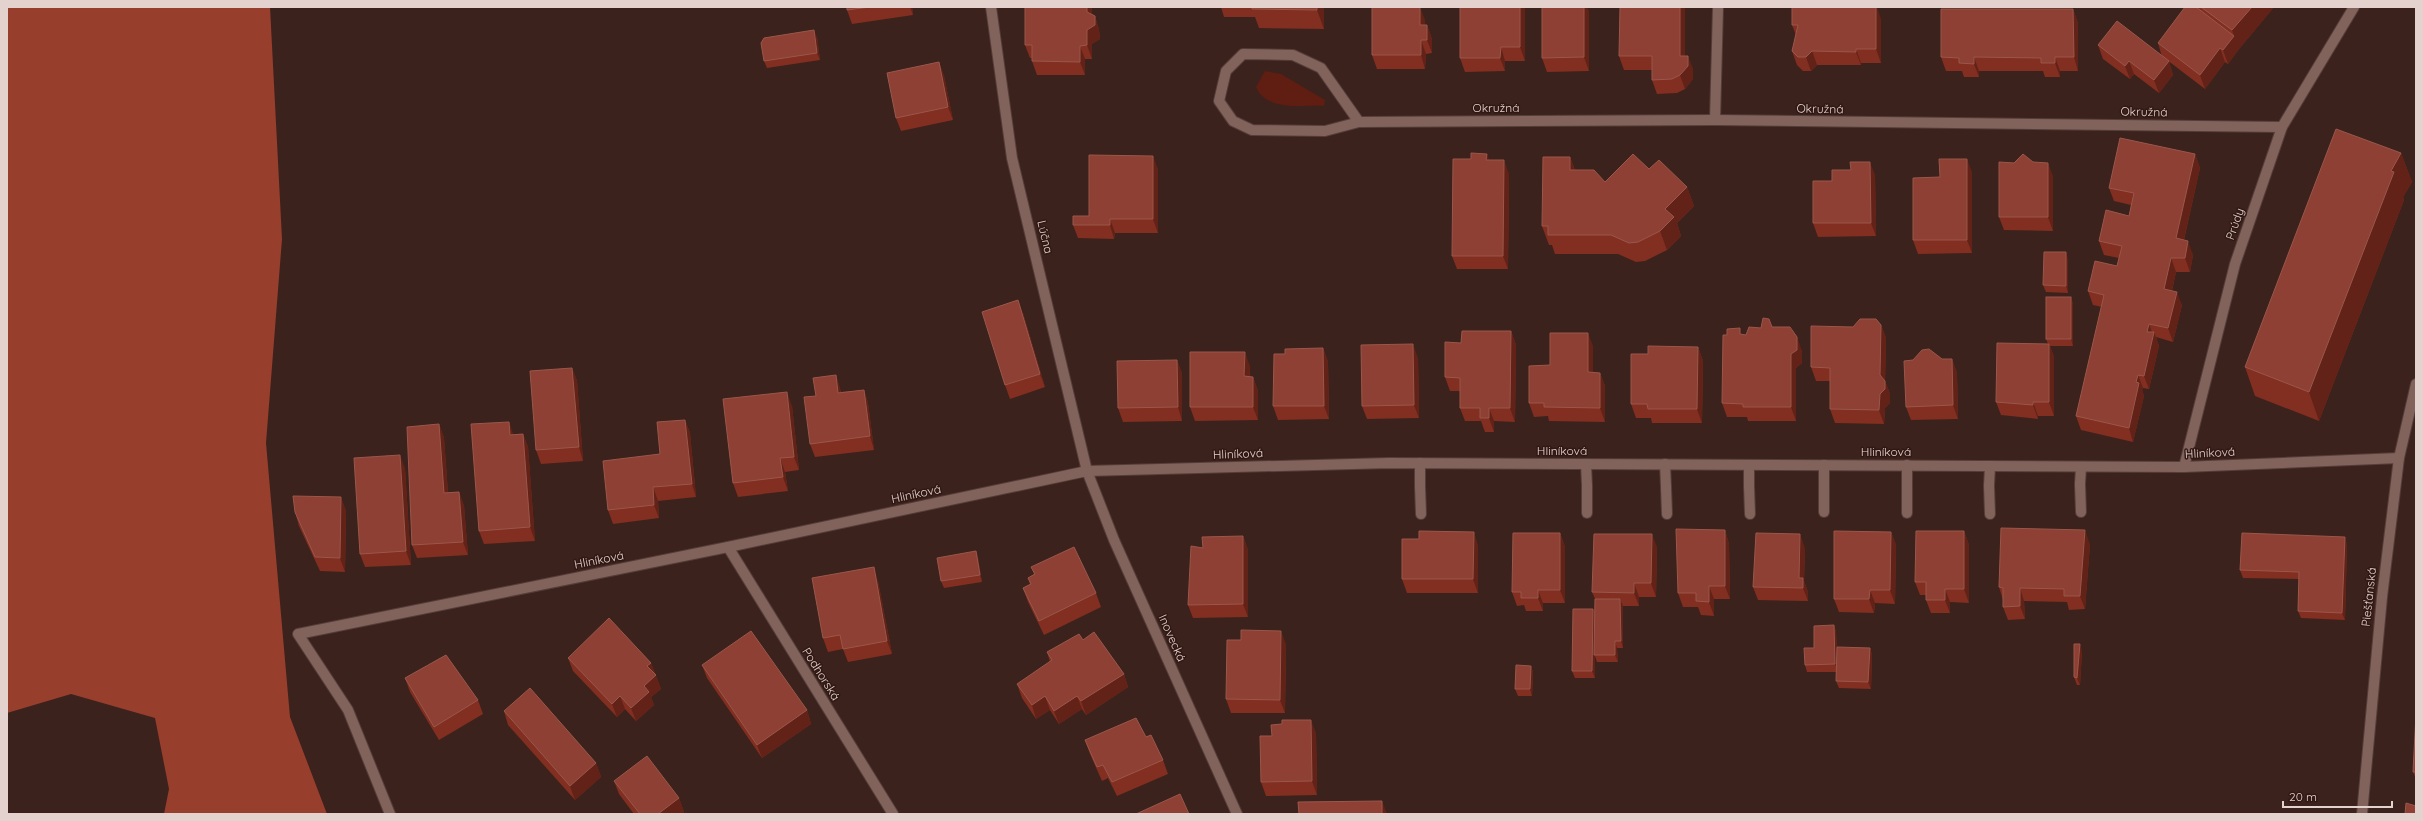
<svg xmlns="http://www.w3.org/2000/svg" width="2423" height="821" viewBox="0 0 2423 821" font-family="Quicksand,sans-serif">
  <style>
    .green { fill: #601d11 }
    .forest { fill: #983e2d }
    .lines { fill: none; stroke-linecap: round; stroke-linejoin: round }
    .lane-casing { stroke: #543e3a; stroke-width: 12 }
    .street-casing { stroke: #543e3a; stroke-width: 12 }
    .secondary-casing { stroke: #543e3a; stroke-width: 12 }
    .lane { stroke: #82635c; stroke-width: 10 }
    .street { stroke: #82635c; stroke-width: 10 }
    .secondary { stroke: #82635c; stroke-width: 10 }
    .wall { fill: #822e20 }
    .shaded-wall { fill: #622217 }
    .building { fill: #8d4033; stroke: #9a574b }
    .labels { text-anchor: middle; stroke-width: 3; stroke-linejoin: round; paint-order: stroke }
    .street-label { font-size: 12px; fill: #e4d2ce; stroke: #311813 }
  </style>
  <rect width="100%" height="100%" fill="#3c221c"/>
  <path class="green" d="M1265,71L1281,74L1325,100L1324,106C1301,105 1266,111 1256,87Z"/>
  <path class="forest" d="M7,7H270L282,239L266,443L290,717L327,814H164L169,789L155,718L71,694L7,713Z"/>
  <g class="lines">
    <defs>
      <g id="lane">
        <path d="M1420,463V486"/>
        <path d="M1586,464L1587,486"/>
        <path d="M1665,464L1666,487"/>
        <path d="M1824,465V484"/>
        <path d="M2080,484L2081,467"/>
        <path d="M1749,486V465"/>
        <path d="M1907,486V465"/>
        <path d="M1989,486L1990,466"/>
      </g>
      <g id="street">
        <path d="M991,7L1012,158L1087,471L1114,540L1237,814"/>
        <path d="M1715,120L1718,7"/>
        <path d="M1359,122L1325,131L1252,130L1233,121L1219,101L1226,71L1243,54L1293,55L1321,68L1359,122L1715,120L2282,127"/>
        <path d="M2184,467L2235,264L2282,127L2354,7"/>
        <path d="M1824,484V512"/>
        <path d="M2080,484L2081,512"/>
        <path d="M1420,486L1421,514"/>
        <path d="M1587,486V513"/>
        <path d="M1749,486L1750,514"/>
        <path d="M1907,486V513"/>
        <path d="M1989,486L1990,514"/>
        <path d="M1666,487L1667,514"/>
        <path d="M728,547L893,814"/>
        <path d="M390,814L348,710L298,634L728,547L1087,471L1389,463L2184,467L2399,458"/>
      </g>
      <path id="secondary" d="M2362,814L2382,597L2399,458L2416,384"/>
    </defs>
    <use href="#lane" class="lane-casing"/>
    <use href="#street" class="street-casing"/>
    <use href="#secondary" class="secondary-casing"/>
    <use href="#lane" class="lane"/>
    <use href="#street" class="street"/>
    <use href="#secondary" class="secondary"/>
  </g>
  <g class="wall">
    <path d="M847,7H912L913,15L852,24L847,10Z"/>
    <path d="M1087,7H1091L1092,10V15L1095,16L1099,30L1100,39L1092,44V59H1085V75H1037L1032,61V58H1030L1025,45Z"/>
    <path d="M1221,7H1324V29L1259,28L1255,17H1224Z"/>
    <path d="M1525,7V61H1505V71L1465,72L1460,58Z"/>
    <path d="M2197,7H2274L2239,49L2228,64L2225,62L2205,89L2167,60L2169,61L2173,75L2159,93L2134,74L2130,79L2103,59L2098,45L2162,57L2158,43L2197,8Z"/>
    <path d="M2073,9L2078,23V71H2060V77H2045L2043,71H1979V77H1964L1962,71H1946L1941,57Z"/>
    <path d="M1589,11V71L1547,72L1542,58Z"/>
    <path d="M1881,19V63H1861V65H1817L1811,71H1803L1797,65L1792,51L1796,35L1792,25Z"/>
    <path d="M1425,20V25H1427L1432,39V53L1426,54L1425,69H1377L1372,55Z"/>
    <path d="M817,37L820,60L767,68L764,61Z"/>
    <path d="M1619,56H1685L1693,69V79L1685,89L1677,93L1657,94L1652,80V70H1624Z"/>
    <path d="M939,62L944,76L953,120L901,131L896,118Z"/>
    <path d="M2401,153L2412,182L2403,197L2404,200L2319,421L2255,396L2245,367Z"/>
    <path d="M2195,154L2200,168L2184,240L2193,255L2190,272H2176L2172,291L2182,305L2173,342L2156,337L2159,346L2149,389L2143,388L2142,390L2144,396L2133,442L2081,430L2076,416L2102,307L2093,305L2088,291L2117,266L2119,258L2104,255L2099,241L2129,216L2131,205L2114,201L2109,188Z"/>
    <path d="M1570,157L1575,170L1605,182L1649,169L1687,187L1694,206L1677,223L1681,236L1667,250L1645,261L1636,262L1618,254H1555L1552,245H1549L1542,226Z"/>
    <path d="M1489,160L1509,174L1508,269H1457L1452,256Z"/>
    <path d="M2033,162L2053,176V231L2004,230L1999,217Z"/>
    <path d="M1158,169V233H1115L1114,239L1078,238L1073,225L1089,216Z"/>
    <path d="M1972,172V253L1918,254L1913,240L1940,177Z"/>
    <path d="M1875,175L1876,236L1818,237L1813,223L1832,181Z"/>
    <path d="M2068,259V293L2046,292L2043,285Z"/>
    <path d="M2071,297L2073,304V346H2050L2054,357V416H2038V419L2001,415L1996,402L2048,344L2046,339Z"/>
    <path d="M1023,313L1045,387L1010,399L1005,385Z"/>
    <path d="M1769,319L1772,327L1802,351V363L1796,368V421H1748L1747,417H1727L1722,403L1746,335L1761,328Z"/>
    <path d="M1881,325L1886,338L1885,381L1890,394V403L1885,408L1884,424L1835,423L1830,409V381H1816L1811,367L1853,327Z"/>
    <path d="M1511,331L1516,345L1515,422L1494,421V432H1485L1481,421H1465L1460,408V391H1450L1445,377L1461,343Z"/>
    <path d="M1593,346V373H1600L1605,386V422L1549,421L1548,416L1534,417L1529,403L1550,365Z"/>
    <path d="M1698,347L1703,361L1702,423H1652L1651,418H1636L1631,404L1648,354Z"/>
    <path d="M1323,348L1328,362L1329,419L1278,420L1273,406L1285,354Z"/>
    <path d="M1418,358L1419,418L1367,419L1362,406Z"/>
    <path d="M1952,359L1957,373L1958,419L1911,420L1906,407L1913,360Z"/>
    <path d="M1177,360L1182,374V421L1123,422L1118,408Z"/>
    <path d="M1250,366V377H1253L1258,391V420L1195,421L1190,407Z"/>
    <path d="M572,368L577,381L583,461L541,464L536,450Z"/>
    <path d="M836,375L840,389L841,392L864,390L868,403L874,450L815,457L810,444L816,396Z"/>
    <path d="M792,406L799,470L785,472L788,491L738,497L733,483Z"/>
    <path d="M685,420L690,433L696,497L658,501L659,518L613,524L608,510L660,454Z"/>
    <path d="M509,422L513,435L523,434L528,447L535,541L484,544L479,531Z"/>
    <path d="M439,424L444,438L448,493L459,492L464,506L468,555L417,558L412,545Z"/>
    <path d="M405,468L411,565L365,567L360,554Z"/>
    <path d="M346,510L345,572L320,571L299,526L295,512Z"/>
    <path d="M1725,530L1729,544L1730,599H1714V616L1701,615L1698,607H1683L1678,593Z"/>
    <path d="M1964,531L1969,545V603L1950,602V613H1931L1926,600V595H1920L1915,582Z"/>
    <path d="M1891,532L1896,545L1895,604L1875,603L1874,613L1839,612L1834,599Z"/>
    <path d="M1560,533L1565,547V603H1543V611H1526L1524,605L1517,606L1512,592Z"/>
    <path d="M1243,536L1248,550V617L1193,618L1188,605L1203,548Z"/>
    <path d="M2090,544L2085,609L2069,610L2067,602L2024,601L2025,619L2008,620L2003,607V600L1999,587Z"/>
    <path d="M2347,544L2345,620L2301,618L2298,611L2299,579L2243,578L2240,570Z"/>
    <path d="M1478,545V593H1407L1402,579Z"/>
    <path d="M1657,547L1656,597H1639V606H1623V648H1617L1618,662H1597L1595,656V678H1575L1572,671L1593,609L1595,612V599L1592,592Z"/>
    <path d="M1805,548L1804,581L1808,592V601L1758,600L1753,587Z"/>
    <path d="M976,551L978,558L982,582L944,588L941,581Z"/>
    <path d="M1031,567L1096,593L1101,607L1044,635L1028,602L1023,588L1030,584L1028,578L1034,574Z"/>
    <path d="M878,581L892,654L848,662L843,649L828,652L823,638Z"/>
    <path d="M1834,625L1836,632L1837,655L1870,648L1872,655L1871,689L1839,688L1836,681V672H1807L1805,665L1814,648Z"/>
    <path d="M1083,640L1124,674L1128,687L1086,715L1082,709L1059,724L1050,710L1036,719L1022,698L1017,684L1050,662L1047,652Z"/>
    <path d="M1286,644L1285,713H1231L1226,699Z"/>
    <path d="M2082,651L2080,685H2077L2074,677Z"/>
    <path d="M568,658L651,663L661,689L651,697L654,705L636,721L625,709L617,717L573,671Z"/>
    <path d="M702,665L807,710L811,724L762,758L707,678Z"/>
    <path d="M1531,666L1533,673L1532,696H1518L1515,689Z"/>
    <path d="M405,678L478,700L483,714L439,740L410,692Z"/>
    <path d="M504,711L596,763L601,777L575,800L508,725Z"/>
    <path d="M2416,714V779L2413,772Z"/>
    <path d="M1316,733L1317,795L1266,796L1261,782L1272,736Z"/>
    <path d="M1146,737L1163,760L1168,774L1117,796L1108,778L1102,781L1090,754L1085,740Z"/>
    <path d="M614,781L679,798L684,812L681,814H634L619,794Z"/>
  </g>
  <g class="shaded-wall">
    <path d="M910,7H912L913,15Z"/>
    <path d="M1087,7H1091L1092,10V25L1087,12Z"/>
    <path d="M1317,7H1324V29L1317,10Z"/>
    <path d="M1420,7L1425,20V39L1420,25Z"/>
    <path d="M1520,7H1525V61L1520,47Z"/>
    <path d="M1584,7H1587L1589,11V71L1584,57Z"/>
    <path d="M1680,7H1685V69L1688,56L1693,69V79L1685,89L1680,75Z"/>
    <path d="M1876,7H1877L1881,19V63L1876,49Z"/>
    <path d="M2252,7H2274L2239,49L2228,64L2223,50L2234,36L2232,30Z"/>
    <path d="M2073,9L2078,23V71L2074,57Z"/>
    <path d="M1095,16L1099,30L1100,39L1092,44V59L1087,45V30Z"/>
    <path d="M1427,25L1432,39V53L1427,40Z"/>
    <path d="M814,30L817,37L820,60L817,53Z"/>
    <path d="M1421,40L1426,54L1425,69L1421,55Z"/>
    <path d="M1080,46L1085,59V75L1080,62Z"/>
    <path d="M1501,47L1505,61V71L1500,58Z"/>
    <path d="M2220,48L2225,62L2205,89L2200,75Z"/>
    <path d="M1856,49L1861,63V65L1856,52Z"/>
    <path d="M1812,51L1817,65L1811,71L1806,57Z"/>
    <path d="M1974,57L1979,71V77L1974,64Z"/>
    <path d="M2055,57L2060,71V77L2055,63Z"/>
    <path d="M2129,61L2134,74L2130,79L2125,66Z"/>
    <path d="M2169,61L2173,75L2159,93L2154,80Z"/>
    <path d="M939,62L944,76L953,120L948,107Z"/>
    <path d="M2401,153L2412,182L2403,197L2404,200L2319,421L2309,392L2391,171Z"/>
    <path d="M1487,154L1492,167L1486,160Z"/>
    <path d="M2195,154L2200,168L2181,252L2176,238Z"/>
    <path d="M1153,156L1158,169V233L1153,219Z"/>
    <path d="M1570,157L1577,176L1570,170Z"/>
    <path d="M1967,159L1972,172V253L1967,240Z"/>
    <path d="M1504,160L1509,174L1508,269L1503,256Z"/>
    <path d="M1870,162L1875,175L1876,236L1871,223Z"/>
    <path d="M2048,163L2053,176V231L2048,217Z"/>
    <path d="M1687,187L1694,206L1677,223L1681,236L1667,250L1660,231L1665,209Z"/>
    <path d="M1110,219L1115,233L1114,239L1110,225Z"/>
    <path d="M2188,241L2193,255L2190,272L2185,258Z"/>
    <path d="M2066,252L2068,259V293L2066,286Z"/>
    <path d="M2171,258L2176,272L2169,303L2164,289Z"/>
    <path d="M2177,292L2182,305L2173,342L2168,328Z"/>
    <path d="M2071,297L2073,304V346L2071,339Z"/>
    <path d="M1018,300L1023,313L1045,387L1040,374Z"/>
    <path d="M2149,324L2153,335L2154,332L2159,346L2149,389L2144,376L2147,332Z"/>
    <path d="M1881,325L1886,338L1885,389L1880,375Z"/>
    <path d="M1511,331L1516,345L1515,422L1510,408Z"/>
    <path d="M1588,333L1593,346V386L1588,372Z"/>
    <path d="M1797,337L1802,351V363L1796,368V421L1791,407V354Z"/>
    <path d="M1413,344L1418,358L1419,418L1414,405Z"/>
    <path d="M2049,344L2054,357V416L2049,402Z"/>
    <path d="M1698,347L1703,361L1702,423L1697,409Z"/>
    <path d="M1323,348L1328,362L1329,419L1324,406Z"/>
    <path d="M1245,352L1250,366L1249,389L1244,376Z"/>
    <path d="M1952,359L1957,373L1958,419L1953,405Z"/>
    <path d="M1177,360L1182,374V421L1178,407Z"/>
    <path d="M572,368L577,381L583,461L579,447Z"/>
    <path d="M1600,373L1605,386V422L1600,408Z"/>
    <path d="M836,375L840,389L843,406L838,393Z"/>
    <path d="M2138,375L2143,388L2142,390L2144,396L2133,442L2129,428Z"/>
    <path d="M1253,377L1258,391V420L1253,407Z"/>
    <path d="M1885,381L1890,394V403L1885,408L1884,424L1879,410L1880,394Z"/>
    <path d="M864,390L868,403L874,450L870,436Z"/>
    <path d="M787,392L792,406L799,470L794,457Z"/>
    <path d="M2033,402L2038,416V419L2033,405Z"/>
    <path d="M1489,408L1494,421V432L1489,418Z"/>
    <path d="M685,420L690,433L696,497L692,484Z"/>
    <path d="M509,422L514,436L510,435Z"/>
    <path d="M439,424L444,438L449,507L444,493Z"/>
    <path d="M523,434L528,447L535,541L530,527Z"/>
    <path d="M400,455L405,468L411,565L406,551Z"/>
    <path d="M780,458L785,472L788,491L783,477Z"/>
    <path d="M653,487L658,501L659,518L654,505Z"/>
    <path d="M459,492L464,506L468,555L463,542Z"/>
    <path d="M341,497L346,510L345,572L340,558Z"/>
    <path d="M1725,530L1729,544L1730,599L1725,586Z"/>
    <path d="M2085,530L2090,544L2085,609L2080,596Z"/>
    <path d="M1964,531L1969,545V603L1964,589Z"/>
    <path d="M1474,532L1478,545V593L1473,579Z"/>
    <path d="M1891,532L1896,545L1895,604L1890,590Z"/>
    <path d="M1560,533L1565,547V603L1560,590Z"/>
    <path d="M1652,534L1657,547L1656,597L1651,583Z"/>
    <path d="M1800,534L1805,548L1804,581L1808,592V601L1799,578Z"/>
    <path d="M1243,536L1248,550V617L1243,604Z"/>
    <path d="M2345,537L2347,544L2345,620L2342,613Z"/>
    <path d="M976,551L978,558L982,582L980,575Z"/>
    <path d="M874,567L878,581L892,654L887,641Z"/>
    <path d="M1634,583L1639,597V606L1634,593Z"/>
    <path d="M1709,586L1714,599V616L1709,602Z"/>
    <path d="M2020,588L2024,601L2025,619L2020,606Z"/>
    <path d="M1945,589L1950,602V613L1945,600Z"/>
    <path d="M1538,590L1543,603V611L1538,598Z"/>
    <path d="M1870,590L1875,603L1874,613L1869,599Z"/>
    <path d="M1620,599L1623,606V648L1621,641Z"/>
    <path d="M1593,609L1596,616L1594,655L1595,656V678L1592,671Z"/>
    <path d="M1834,625L1836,632L1838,671L1835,664Z"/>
    <path d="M1281,631L1286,644L1285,713L1280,700Z"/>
    <path d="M1615,641L1617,648L1618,662L1615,655Z"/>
    <path d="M2080,644L2082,651L2080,685L2077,678Z"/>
    <path d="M1870,648L1872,655L1871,689L1868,682Z"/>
    <path d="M651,663L661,689L651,697L654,705L636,721L631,708L644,686L647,666Z"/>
    <path d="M1531,666L1533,673L1532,696L1530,689Z"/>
    <path d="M1124,674L1128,687L1086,715L1081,701Z"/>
    <path d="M620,696L625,709L617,717L612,704Z"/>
    <path d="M1045,696L1050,710L1036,719L1032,705Z"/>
    <path d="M1077,696L1082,709L1059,724L1054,711Z"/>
    <path d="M807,710L811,724L762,758L757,745Z"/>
    <path d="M1311,720L1316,733L1317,795L1312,781Z"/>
    <path d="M596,763L601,777L575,800L570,786Z"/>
    <path d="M679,798L684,812L681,814H658Z"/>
    <path d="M1382,801L1387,814H1382Z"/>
  </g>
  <g class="building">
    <path d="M847,7H870L847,10Z"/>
    <path d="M1025,7H1087V12L1095,16V25L1087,30V45L1080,46V62L1032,61V45H1025Z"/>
    <path d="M1252,7H1317V10L1252,9Z"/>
    <path d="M1372,7H1420V25H1427V40H1421V55H1372Z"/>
    <path d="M1460,7H1520V47H1501L1500,58H1460Z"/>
    <path d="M1542,7H1584V57L1542,58Z"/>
    <path d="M1620,7H1680V56H1688V66L1680,75L1672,79L1652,80V56H1619Z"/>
    <path d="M1792,7H1876V49H1856V52L1812,51L1806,57H1798L1792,51L1798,25H1792Z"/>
    <path d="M2185,7H2196L2234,36L2223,50L2220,48L2200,75L2158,43Z"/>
    <path d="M2201,7H2252L2232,30Z"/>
    <path d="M1941,9H2073L2074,57H2055V63H2041V58L1974,57V64L1959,63V58L1941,57Z"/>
    <path d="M2117,21L2169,61L2154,80L2129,61L2125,66L2098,45Z"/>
    <path d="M814,30L817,53L764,61L761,43L764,38Z"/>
    <path d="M939,62L948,107L896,118L887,73Z"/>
    <path d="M2336,129L2401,153L2391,171L2394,172L2309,392L2245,367Z"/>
    <path d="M2120,138L2195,154L2176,238L2188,241L2185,258H2171L2164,289L2177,292L2168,328L2149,324L2147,332H2154L2144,376L2138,375L2136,382L2139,383L2129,428L2076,416L2104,295L2088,291L2095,261L2117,266L2122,246L2099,241L2106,210L2129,216L2134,193L2109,188Z"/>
    <path d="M1471,153L1487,154L1486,160H1504L1503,256H1452L1453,159H1471Z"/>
    <path d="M1633,154L1649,169L1659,160L1687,187L1665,209L1674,217L1660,231L1638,242L1629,243L1611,235H1548V226H1542L1543,157H1570V170H1594L1605,182Z"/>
    <path d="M2023,154L2033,162L2048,163V217H1999V162L2014,163Z"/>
    <path d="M1089,155L1153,156V219H1110V225H1073V216H1089Z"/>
    <path d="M1939,159H1967V240H1913V178L1940,177Z"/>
    <path d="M1850,162H1870L1871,223H1813V181H1832V170H1851Z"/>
    <path d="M2044,252H2066V286L2043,285Z"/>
    <rect x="2046" y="297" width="25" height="42"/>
    <path d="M1018,300L1040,374L1005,385L982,312Z"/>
    <path d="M1763,318L1769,319L1772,327H1790L1797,337V350L1791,354V407H1743V404L1722,403L1723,335H1727V329L1740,328V334L1746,335L1749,327L1761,328Z"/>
    <path d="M1860,319H1876L1881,325L1880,375L1885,381V389L1880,394L1879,410L1830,409V368L1811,367V326L1853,327Z"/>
    <path d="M1462,331H1511L1510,408H1489V418H1480V408H1460V378L1445,377V342L1461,343Z"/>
    <path d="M1550,333H1588V372L1600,373V408L1544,407V403H1529V366L1550,365Z"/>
    <path d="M1997,343L2049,344V402H2033V405L1996,402Z"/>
    <path d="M1413,344L1414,405L1362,406L1361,345Z"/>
    <path d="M1648,346L1698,347L1697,409H1648L1647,404H1631V354H1648Z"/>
    <path d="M1323,348L1324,406H1273L1274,354H1285V349Z"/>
    <path d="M1929,349L1942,359H1952L1953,405L1906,407L1904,361L1913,360L1922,350Z"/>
    <path d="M1190,352H1245L1244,376L1253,377V407H1190Z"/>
    <path d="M1177,360L1178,407L1118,408L1117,361Z"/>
    <path d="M572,368L579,447L536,450L530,371Z"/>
    <path d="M836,375L838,393L864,390L870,436L810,444L804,397L816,396L813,378Z"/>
    <path d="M787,392L794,457L780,458L783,477L733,483L723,399Z"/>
    <path d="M685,420L692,484L653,487L654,505L608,510L603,461L660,454L657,422Z"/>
    <path d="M509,422L510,435L523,434L530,527L479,531L471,424Z"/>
    <path d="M439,424L444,493L459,492L463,542L412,545L407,427Z"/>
    <path d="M400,455L406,551L360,554L354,458Z"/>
    <path d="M293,496L341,497L340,558L315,557L295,512Z"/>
    <path d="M2001,528L2085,530L2080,596H2064V589L2020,588V606L2003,607V588L1999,587Z"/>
    <path d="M1676,529L1725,530V586H1709V602L1696,601V593H1678Z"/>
    <path d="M1419,531L1474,532L1473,579H1402V539H1419Z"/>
    <path d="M1834,531L1891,532L1890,590H1870L1869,599H1834Z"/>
    <path d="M1916,531H1964V589H1945V600H1926V582H1915Z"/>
    <path d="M1513,533H1560V590H1538V598H1521V592H1512Z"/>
    <path d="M1756,533L1800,534L1799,578H1803V588L1753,587Z"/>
    <path d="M2242,533L2345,537L2342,613L2298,611L2299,572L2240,570Z"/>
    <path d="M1594,534H1652L1651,583H1634V593L1592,592Z"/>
    <path d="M1243,536V604L1188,605L1191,546L1203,548L1202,537Z"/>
    <path d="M1074,547L1096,593L1039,621L1023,588L1031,584L1028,578L1035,574L1031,567Z"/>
    <path d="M976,551L980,575L941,581L937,558Z"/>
    <path d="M874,567L887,641L843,649L840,635L823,638L812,578Z"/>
    <path d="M1595,599H1620L1621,641H1615V655H1594Z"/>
    <path d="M1573,609H1593L1592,671H1572Z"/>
    <path d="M609,618L651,663L647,666L656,675L644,686L649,692L631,708L620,696L612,704L568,658Z"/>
    <path d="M1834,625L1835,664L1805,665L1804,648H1814V626Z"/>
    <path d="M1241,630L1281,631L1280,700L1226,699L1227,640H1241Z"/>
    <path d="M751,631L807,710L757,745L702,665Z"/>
    <path d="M1094,632L1124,674L1081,701L1077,696L1054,711L1045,696L1032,705L1017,684L1052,660L1047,652L1079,634L1083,640Z"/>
    <path d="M2074,644H2080L2077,678L2074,677Z"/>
    <path d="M1837,647L1870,648L1868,682L1836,681Z"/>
    <path d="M446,655L478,700L434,727L405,678Z"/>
    <path d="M1516,665L1531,666L1530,689H1515Z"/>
    <path d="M530,688L596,763L570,786L504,711Z"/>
    <path d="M2416,714V772H2413Z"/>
    <path d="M1136,718L1146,737L1151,735L1163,760L1112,782L1103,765L1097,767L1085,740Z"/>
    <path d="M1282,720H1311L1312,781L1261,782L1260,736H1272L1271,725L1282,724Z"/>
    <path d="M647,756L679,798L658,814H640L614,781Z"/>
    <path d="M1180,794L1189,814H1136Z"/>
    <path d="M1382,801V814H1299L1298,802Z"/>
    <path d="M2406,803L2416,806V814H2405Z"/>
  </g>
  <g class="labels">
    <g class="street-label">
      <text x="1496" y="112">Okružná</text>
      <text transform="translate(1820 109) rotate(1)" y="4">Okružná</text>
      <text transform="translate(2144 112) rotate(1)" y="4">Okružná</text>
      <text transform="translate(2235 224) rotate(-71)" y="4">Prúdy</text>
      <text transform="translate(1045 237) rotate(77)" y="4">Lúčna</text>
      <text x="1562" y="455">Hliníková</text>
      <text x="1886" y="456">Hliníková</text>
      <text transform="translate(2210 453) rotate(-3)" y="4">Hliníková</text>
      <text transform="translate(1238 454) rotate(-2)" y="4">Hliníková</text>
      <text transform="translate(916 494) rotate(-12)" y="4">Hliníková</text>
      <text transform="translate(599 560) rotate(-11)" y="4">Hliníková</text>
      <text transform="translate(2369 597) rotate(-84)" y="4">Piešťanská</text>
      <text transform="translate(1172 638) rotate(66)" y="4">Inovecká</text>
      <text transform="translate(821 674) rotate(58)" y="4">Podhorská</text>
    </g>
  </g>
  <rect width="2423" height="821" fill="none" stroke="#e4d2ce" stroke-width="16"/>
  <path d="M2283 801v6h109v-6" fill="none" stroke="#e4d2ce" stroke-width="2"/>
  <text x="2289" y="801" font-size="12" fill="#e4d2ce" stroke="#311813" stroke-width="3" paint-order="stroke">20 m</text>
</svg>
